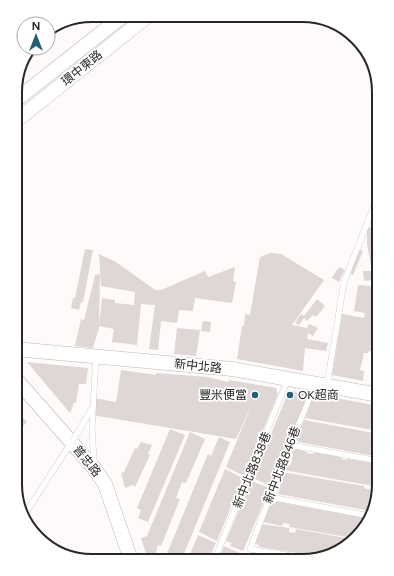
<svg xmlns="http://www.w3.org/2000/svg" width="394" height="576" viewBox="0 0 394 576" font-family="Figtree,'Noto Sans TC',sans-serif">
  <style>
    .building { fill: #dfd6d6 }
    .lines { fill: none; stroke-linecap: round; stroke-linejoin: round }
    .service-casing { stroke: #bfb6b6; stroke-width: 6 }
    .tertiary-casing { stroke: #bfb6b6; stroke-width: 15 }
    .service { stroke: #fff; stroke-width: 5.5 }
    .tertiary { stroke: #fff; stroke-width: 14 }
    .service-bridge-casing { stroke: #bfb6b6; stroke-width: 6; stroke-linecap: butt }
    .service-bridge { stroke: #fff; stroke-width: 5.5 }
    .poi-dot { fill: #235e77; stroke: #fff; stroke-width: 1.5 }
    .labels { text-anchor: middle; stroke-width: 3.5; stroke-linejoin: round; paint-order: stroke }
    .street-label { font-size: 12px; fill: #2a2626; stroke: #fff }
    .poi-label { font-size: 12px; fill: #2a2626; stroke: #fff; text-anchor: end }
    .rim { fill: none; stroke: #2a2626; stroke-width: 2 }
  </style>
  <rect width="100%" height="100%" fill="#fefafa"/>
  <g class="building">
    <path d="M379,226V282L374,283V280L364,281L363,271H372L367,244V228Z"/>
    <path d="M85,249L93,250L83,302H81L79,310L71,308L73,298H75Z"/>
    <path d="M359,249L363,251L353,275L350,273Z"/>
    <path d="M271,253L281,254L324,280L292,325L307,328L309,324L318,328L313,336L308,333L307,339L328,343L326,351L305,348L303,371L237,359L242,326H244L245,314L250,315L260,257Z"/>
    <path d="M99,254L116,262L155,290H161L205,271L208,277L235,267L233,281L236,282L232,303L195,298L193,311L179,310L177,323L161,321L158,350L149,349L155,305L141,304L137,345L112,342L114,329L99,326L102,298L115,300V303L134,305L135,292L101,286Z"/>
    <path d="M340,267L345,270L339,282L332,278L336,271Z"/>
    <path d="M100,274L99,328L93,348L75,346L81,319L84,320L95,275Z"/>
    <path d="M358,285L379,287V376L374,375L378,353L369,351L368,353H364L360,370L364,371L363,381L332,375L342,314L364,318L365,313L354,311Z"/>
    <path d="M317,299L325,306L316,317L313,315L307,321L304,318L299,325L295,323L301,314L304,316Z"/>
    <path d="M203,321L211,322L210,332L201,331Z"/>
    <path d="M177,328L200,330L196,356L174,354Z"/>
    <path d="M27,362L88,368L86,384H79L76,403H74L70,413Z"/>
    <path d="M121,370L156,375V373L207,377L228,382L229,380L276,388L278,394L244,476L226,467L252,404L236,439L92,415L94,398L116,402Z"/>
    <path d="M291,391L307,393L308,396L270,486L253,478L288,393Z"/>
    <path d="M314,394L379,406V431L305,418Z"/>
    <path d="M15,408L27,422L21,428L15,422Z"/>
    <path d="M304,420L379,434V454H375L374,456L299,442L296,439Z"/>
    <path d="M170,429L185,435L148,522L138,518L141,510L137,508Z"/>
    <path d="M190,432L205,439L186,483L182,482L176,498L180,499L161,546L158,545L154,560H148L141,538L147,536Z"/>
    <path d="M219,437L230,442L181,561H164L208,454L211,456Z"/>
    <path d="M141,442L152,445L148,454L150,455L135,487L133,485L125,488L121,473L124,472L135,448L137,449Z"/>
    <path d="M296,449L307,452V453L314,454V452L341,457V459L347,460L348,459L379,464V487L283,470L286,464L291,465L293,454L290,453Z"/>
    <path d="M225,469L243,478L217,541L199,532Z"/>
    <path d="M282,472L364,486V488L371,490V487L379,489L371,511L278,494Z"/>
    <path d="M251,481L270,488L243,551L230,546L232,543L226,541Z"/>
    <path d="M273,502H279L369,519L366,527L352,538L289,527L290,524L283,523L282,526L263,522L269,503Z"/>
    <path d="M261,524L289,528V532L295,533L296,529L351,539L332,555L321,557L260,547L255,542Z"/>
    <path d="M198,535L216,543L208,561H187Z"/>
    <path d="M224,546L242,554L239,561H218Z"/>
    <path d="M246,553L259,555V556L290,561H245Z"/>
  </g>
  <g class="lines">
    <defs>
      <g id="service">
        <path d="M327,385L344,282L376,201L379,199"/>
        <path d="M75,437L92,408"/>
        <path d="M290,445L379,461"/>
        <path d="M94,463L92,427L96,356"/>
        <path d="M270,497L370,516"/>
        <path d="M23,517L71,443"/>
        <path d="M310,559L250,549L290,445L316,383"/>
        <path d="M214,561L288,379"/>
      </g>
      <g id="tertiary">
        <path d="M16,100L124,15"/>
        <path d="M16,121L149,15"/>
        <path d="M15,349L232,369L379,395"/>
        <path d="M15,378L94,468L105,484L131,560"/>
      </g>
    </defs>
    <use href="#service" class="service-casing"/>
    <use href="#tertiary" class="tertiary-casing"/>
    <use href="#service" class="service"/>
    <use href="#tertiary" class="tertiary"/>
    <defs>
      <path id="service-bridge" d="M71,442L75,437"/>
    </defs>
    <use href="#service-bridge" class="service-bridge-casing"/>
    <use href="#service-bridge" class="service-bridge"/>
  </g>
  <g class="poi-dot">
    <circle cx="255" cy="395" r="4"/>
    <circle cx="290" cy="395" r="4"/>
  </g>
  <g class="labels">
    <g class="street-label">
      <text transform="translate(82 68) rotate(-39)" y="4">環中東路</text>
      <text transform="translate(198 366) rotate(6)" y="4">新中北路</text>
      <text transform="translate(87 461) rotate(51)" y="4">普忠路</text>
      <text transform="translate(282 465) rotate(-69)" y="4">新中北路846巷</text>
      <text transform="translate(252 470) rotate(-68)" y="4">新中北路838巷</text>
    </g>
    <g class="poi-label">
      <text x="247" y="399">豐米便當</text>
      <text x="298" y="399" text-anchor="start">OK超商</text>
    </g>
  </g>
  <path d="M0 0H394V576H0ZM92 22H302A70 70 0 0 1 372 92V484A70 70 0 0 1 302 554H92A70 70 0 0 1 22 484V92A70 70 0 0 1 92 22Z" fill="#fff" fill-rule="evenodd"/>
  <path class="rim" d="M92 22H302A70 70 0 0 1 372 92V484A70 70 0 0 1 302 554H92A70 70 0 0 1 22 484V92A70 70 0 0 1 92 22Z"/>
  <g transform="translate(36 36)"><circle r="19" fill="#ffffff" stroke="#aaa8a8"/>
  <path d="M0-3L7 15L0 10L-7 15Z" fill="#235e77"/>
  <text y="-6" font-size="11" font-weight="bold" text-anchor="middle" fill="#2a2626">N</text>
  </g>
</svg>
